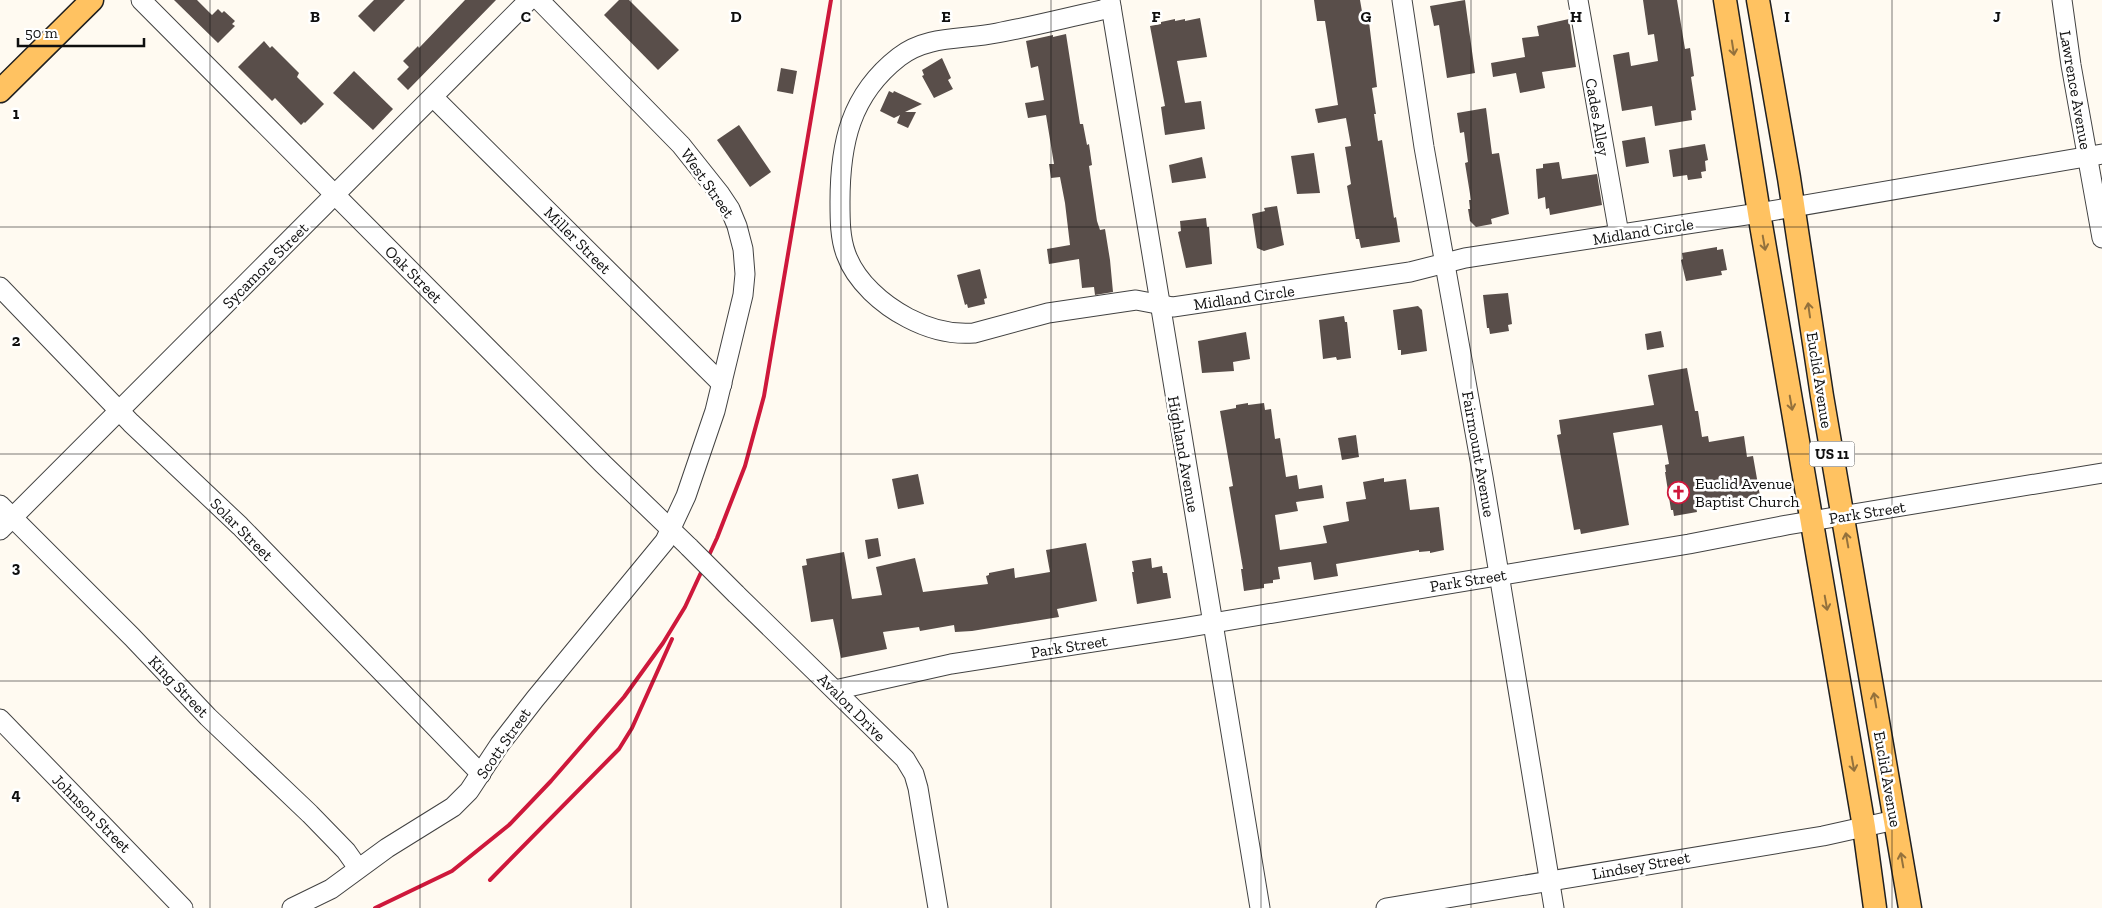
<svg xmlns="http://www.w3.org/2000/svg" width="2102" height="908" viewBox="0 0 2102 908" font-family="'Zilla Slab',serif">
  <style>
    .building { fill: #594e4a }
    .lines { fill: none; stroke-linecap: round; stroke-linejoin: round }
    .minor-casing { stroke: #424242; stroke-width: 21 }
    .major-casing { stroke: #202020; stroke-width: 25 }
    .minor { stroke: #fff; stroke-width: 19 }
    .major { stroke: #ffc261; stroke-width: 22 }
    .rail { stroke: #ce183b; stroke-width: 4 }
    .minor-bridge-casing { stroke: #424242; stroke-width: 21; stroke-linecap: butt }
    .minor-bridge { stroke: #fff; stroke-width: 19 }
    .oneway { stroke: #93713c }
    .grid { fill: none; stroke: #0f0f0f; stroke-width: 1; stroke-opacity: 0.55 }
    .labels { text-anchor: middle; stroke-width: 5; stroke-linejoin: round; paint-order: stroke }
    .shield { fill: #fff; stroke: #575757; stroke-width: 1 }
    .shield-label { font-size: 15px; font-weight: bold; fill: #0f0f0f }
    .street-label { font-size: 16px; fill: #0f0f0f; stroke: #fff }
    .poi-label { font-size: 16px; fill: #0f0f0f; stroke: #fff; text-anchor: start }
    .grid-label { font-size: 16px; text-anchor: middle; font-weight: bold; fill: #0f0f0f; stroke: #fff; stroke-width: 5; stroke-linejoin: round; paint-order: stroke }
  </style>
  <rect width="100%" height="100%" fill="#fffaf1"/>
  <g class="building">
    <path d="M174,0H197L212,15L218,9L222,13L224,11L235,21L232,24L235,26L218,43Z"/>
    <path d="M374,0H405L374,32L358,16Z"/>
    <path d="M465,0H496L408,90L397,79L409,67L403,61L418,46L419,48Z"/>
    <path d="M619,0H629L679,50L658,70L604,15Z"/>
    <path d="M1314,0H1360L1364,23L1369,22L1377,87L1372,88L1376,114H1374L1378,141L1382,140L1394,218L1396,217L1400,242L1361,248L1359,239H1356L1347,186L1351,184L1345,147L1351,146L1346,118L1318,123L1315,109L1338,105L1325,21H1317Z"/>
    <path d="M1465,0L1475,73L1447,78L1439,25L1434,26L1430,6Z"/>
    <path d="M1643,0H1677L1685,49L1690,48L1694,76L1691,77L1696,110L1691,111L1692,120L1655,126L1652,106L1622,111L1613,55L1629,52L1631,66L1658,61L1654,34L1648,35Z"/>
    <path d="M1200,18L1207,57L1177,61L1185,103L1201,101L1205,129L1165,135L1161,107L1165,106L1150,26L1161,24V22L1175,19V21L1185,19V21Z"/>
    <path d="M1569,19L1576,67L1542,72L1545,88L1520,93L1516,73L1493,77L1491,63L1525,57L1522,38L1539,36L1537,26Z"/>
    <path d="M1066,34L1080,124H1083L1087,145L1089,144L1092,165L1089,166L1097,221L1100,230L1105,229L1110,260L1113,292L1095,295L1094,287L1082,288L1079,259L1049,264L1047,249L1070,245L1065,203L1060,177L1051,178L1049,164H1054L1046,115L1028,118L1025,103L1044,100L1038,66L1031,68L1026,41L1053,35V37Z"/>
    <path d="M264,41L270,48L272,46L299,73L297,77L324,104L305,123L304,122L301,125L275,98L272,101L238,67Z"/>
    <path d="M942,58L951,78L948,80L953,89L934,98L922,76L924,75L922,70Z"/>
    <path d="M781,68L797,71L793,94L777,91Z"/>
    <path d="M354,71L393,109L373,130L333,93Z"/>
    <path d="M889,91L893,93L894,91L922,104L905,112H916L908,128L897,123L900,115L894,118L880,111Z"/>
    <path d="M1486,108L1492,154L1499,153L1509,214L1491,219L1492,224L1476,227L1470,221L1468,209H1470L1469,200H1471L1465,163L1468,162L1464,132L1460,133L1457,113Z"/>
    <path d="M739,125L771,172L750,187L717,140Z"/>
    <path d="M1645,137L1649,163L1626,167L1622,141Z"/>
    <path d="M1705,144L1708,160L1705,161L1706,171L1701,172L1702,178L1688,180L1687,175L1673,177L1669,150Z"/>
    <path d="M1314,153L1320,193L1297,194L1291,156Z"/>
    <path d="M1202,157L1206,178L1172,183L1169,165Z"/>
    <path d="M1559,162L1562,179L1597,174L1602,205L1550,215L1549,208L1546,209L1545,197L1538,199L1536,169L1543,168V164Z"/>
    <path d="M1277,206L1284,245L1264,251L1257,248L1252,214L1265,211L1264,208Z"/>
    <path d="M1206,218L1207,227H1209L1212,264L1186,268L1178,232L1181,231L1180,221Z"/>
    <path d="M1717,247V250L1723,249L1727,270L1721,271L1722,275L1686,281L1681,260L1683,259L1682,253Z"/>
    <path d="M980,269L987,298L984,299L985,304L968,308L967,304L965,305L957,275Z"/>
    <path d="M1508,293L1512,324L1508,325L1509,331L1490,334L1489,328H1487L1483,295Z"/>
    <path d="M1418,306L1422,310L1427,351L1401,355V350H1398L1393,310Z"/>
    <path d="M1344,316L1345,322H1347L1351,358L1337,360L1336,357L1323,359L1319,320Z"/>
    <path d="M1661,331L1664,347L1647,350L1645,334Z"/>
    <path d="M1246,332L1250,359L1233,362L1234,371L1202,373L1198,341Z"/>
    <path d="M1687,368L1695,411H1698L1702,437L1708,436L1709,442L1744,436L1747,457L1753,456L1760,496L1696,507L1697,512L1674,516L1673,510H1671L1665,472H1666L1665,465L1669,464L1662,425L1613,433L1629,525L1581,534L1580,529L1574,530L1557,435L1561,434L1559,420L1654,405L1648,375Z"/>
    <path d="M1248,403V405L1264,403L1265,410L1271,409L1275,439L1280,438L1286,477L1297,475L1299,489L1322,485L1324,498L1296,502L1298,511L1275,515L1280,550L1327,543L1323,526L1349,521L1346,502L1366,499L1363,482L1384,478V482L1406,479L1410,510L1439,507L1444,550L1430,553V551L1419,552V550L1336,564L1338,576L1314,580L1311,562L1278,567L1280,579L1273,580V583L1264,584V588L1244,591L1241,569H1243L1229,487L1233,486L1220,411L1236,408V405Z"/>
    <path d="M1356,435L1359,457L1342,460L1338,438Z"/>
    <path d="M918,474L924,504L898,509L892,479Z"/>
    <path d="M878,538L881,556L868,559L865,540Z"/>
    <path d="M1086,543L1097,601L1057,609L1059,617L972,631L955,632L954,625L920,631L919,627L883,632L887,649L841,658L833,619L811,622L802,566L807,565L806,559L844,552L852,599L882,595L876,567L915,558L923,592L988,584L986,576L989,575V573L1014,568L1015,578L1050,572L1046,550Z"/>
    <path d="M1151,558L1152,568L1162,566L1163,573H1167L1171,598L1137,604L1132,572H1134L1132,561Z"/>
  </g>
  <g class="lines">
    <defs>
      <g id="minor">
        <path d="M141,0L603,464L689,547"/>
        <path d="M1110,0L1260,908"/>
        <path d="M1402,0L1424,147L1483,477L1554,908"/>
        <path d="M1578,0L1619,234"/>
        <path d="M2062,0L2071,65L2102,238"/>
        <path d="M1111,8C1073,16 1035,26 997,33C963,40 927,35 899,57C850,95 840,144 840,202C840,220 840,238 846,254C856,282 883,305 908,318C929,329 950,335 974,333L1048,313L1136,300L1173,307L1410,272L1465,258L1759,213L2102,154"/>
        <path d="M433,97L722,384"/>
        <path d="M0,287L131,423L240,526L481,774"/>
        <path d="M0,505L132,637L208,717L310,814L346,851L358,868"/>
        <path d="M0,530L529,0"/>
        <path d="M736,594L905,759L914,774L918,788L938,908"/>
        <path d="M835,690L951,664L1177,629L1689,544L1787,525L2102,473"/>
        <path d="M0,719L183,908"/>
        <path d="M292,908L331,889L387,848L453,807L469,791L500,744L535,699L665,541L686,496L715,411L743,295L745,274L743,249L737,226L730,209L720,194L681,145L539,0"/>
        <path d="M1386,908L1823,836L1895,820"/>
      </g>
      <g id="major">
        <path d="M1725,0L1759,213L1864,827L1875,908"/>
        <path d="M1758,0L1789,178L1822,396L1910,908"/>
        <path d="M0,91L92,0"/>
      </g>
    </defs>
    <use href="#minor" class="minor-casing"/>
    <use href="#major" class="major-casing"/>
    <use href="#minor" class="minor"/>
    <use href="#major" class="major"/>
    <g class="rail">
      <path d="M490,880L619,749L632,728L672,639"/>
      <path d="M375,908L452,871L509,825L551,781L624,697L663,643L685,607L717,538L745,466L764,396L831,0"/>
    </g>
    <defs>
      <path id="minor-bridge" d="M689,547L736,594"/>
    </defs>
    <use href="#minor-bridge" class="minor-bridge-casing"/>
    <use href="#minor-bridge" class="minor-bridge"/>
  </g>
  <defs><path id="oneway-shaft" d="M-6 0H5M1.5-3L5.5 0L1.5 3" fill="none" stroke-width="1.6" stroke-linecap="round" stroke-linejoin="round" transform="scale(1.25)"/></defs>
  <g class="oneway">
    <use href="#oneway-shaft" transform="translate(1733 48) rotate(81)"/>
    <use href="#oneway-shaft" transform="translate(1764 243) rotate(80)"/>
    <use href="#oneway-shaft" transform="translate(1809 310) rotate(-98)"/>
    <use href="#oneway-shaft" transform="translate(1791 403) rotate(80)"/>
    <use href="#oneway-shaft" transform="translate(1847 540) rotate(-100)"/>
    <use href="#oneway-shaft" transform="translate(1826 603) rotate(80)"/>
    <use href="#oneway-shaft" transform="translate(1875 700) rotate(-100)"/>
    <use href="#oneway-shaft" transform="translate(1853 764) rotate(80)"/>
    <use href="#oneway-shaft" transform="translate(1902 860) rotate(-100)"/>
  </g>
  <path class="grid" d="M210,0V908M420,0V908M631,0V908M841,0V908M1051,0V908M1261,0V908M1471,0V908M1682,0V908M1892,0V908M0,227H2102M0,454H2102M0,681H2102"/>
  <defs>
    <symbol id="church-ring" viewBox="-11 -11 22 22"><circle r="9.5" fill="#fff" stroke="#ce183b" stroke-width="1.5"/><path d="M-1.2-6h2.4v3.5h3.3v2.4h-3.3V6h-2.4V-.1h-3.3v-2.4h3.3Z" fill="#ce183b"/></symbol>
  </defs>
  <g fill-rule="evenodd">
    <use href="#church-ring" x="1666" y="480" width="25" height="25"/>
  </g>
  <g class="labels">
    <rect class="shield" x="1809.5" y="441.5" width="45" height="25" rx="4"/>
    <g class="shield-label">
      <text x="1832" y="459">US 11</text>
    </g>
    <g class="street-label">
      <text transform="translate(2076 90) rotate(80)" y="6">Lawrence Avenue</text>
      <text transform="translate(1598 117) rotate(80)" y="6">Cades Alley</text>
      <text transform="translate(708 183) rotate(55)" y="6">West Street</text>
      <text transform="translate(1643 231) rotate(-9)" y="6">Midland Circle</text>
      <text transform="translate(578 240) rotate(45)" y="6">Miller Street</text>
      <text transform="translate(265 265) rotate(-45)" y="6">Sycamore Street</text>
      <text transform="translate(414 274) rotate(45)" y="6">Oak Street</text>
      <text transform="translate(1244 297) rotate(-8)" y="6">Midland Circle</text>
      <text transform="translate(1820 380) rotate(81)" y="6">Euclid Avenue</text>
      <text transform="translate(1184 454) rotate(80)" y="6">Highland Avenue</text>
      <text transform="translate(1479 454) rotate(80)" y="6">Fairmount Avenue</text>
      <text transform="translate(1867 512) rotate(-9)" y="6">Park Street</text>
      <text transform="translate(242 529) rotate(45)" y="6">Solar Street</text>
      <text transform="translate(1468 580) rotate(-9)" y="6">Park Street</text>
      <text transform="translate(1069 646) rotate(-9)" y="6">Park Street</text>
      <text transform="translate(179 686) rotate(46)" y="6">King Street</text>
      <text transform="translate(852 707) rotate(45)" y="6">Avalon Drive</text>
      <text transform="translate(503 743) rotate(-55)" y="6">Scott Street</text>
      <text transform="translate(1888 779) rotate(80)" y="6">Euclid Avenue</text>
      <text transform="translate(92 813) rotate(45)" y="6">Johnson Street</text>
      <text transform="translate(1641 865) rotate(-10)" y="6">Lindsey Street</text>
    </g>
    <g class="poi-label">
      <text x="1695" y="489">Euclid Avenue<tspan x="1695" dy="18">Baptist Church</tspan></text>
    </g>
  </g>
  <g class="grid-label">
    <text x="315" y="22">B</text>
    <text x="526" y="22">C</text>
    <text x="736" y="22">D</text>
    <text x="946" y="22">E</text>
    <text x="1156" y="22">F</text>
    <text x="1366" y="22">G</text>
    <text x="1576" y="22">H</text>
    <text x="1787" y="22">I</text>
    <text x="1997" y="22">J</text>
    <text x="16" y="119">1</text>
    <text x="16" y="346">2</text>
    <text x="16" y="573">3</text>
    <text x="16" y="800">4</text>
  </g>
  <path d="M18 38v8h126v-8" fill="none" stroke="#0f0f0f" stroke-width="2.5"/>
  <text x="25" y="38" font-size="15" fill="#0f0f0f" stroke="#ffffff" stroke-width="4" paint-order="stroke">50 m</text>
</svg>
